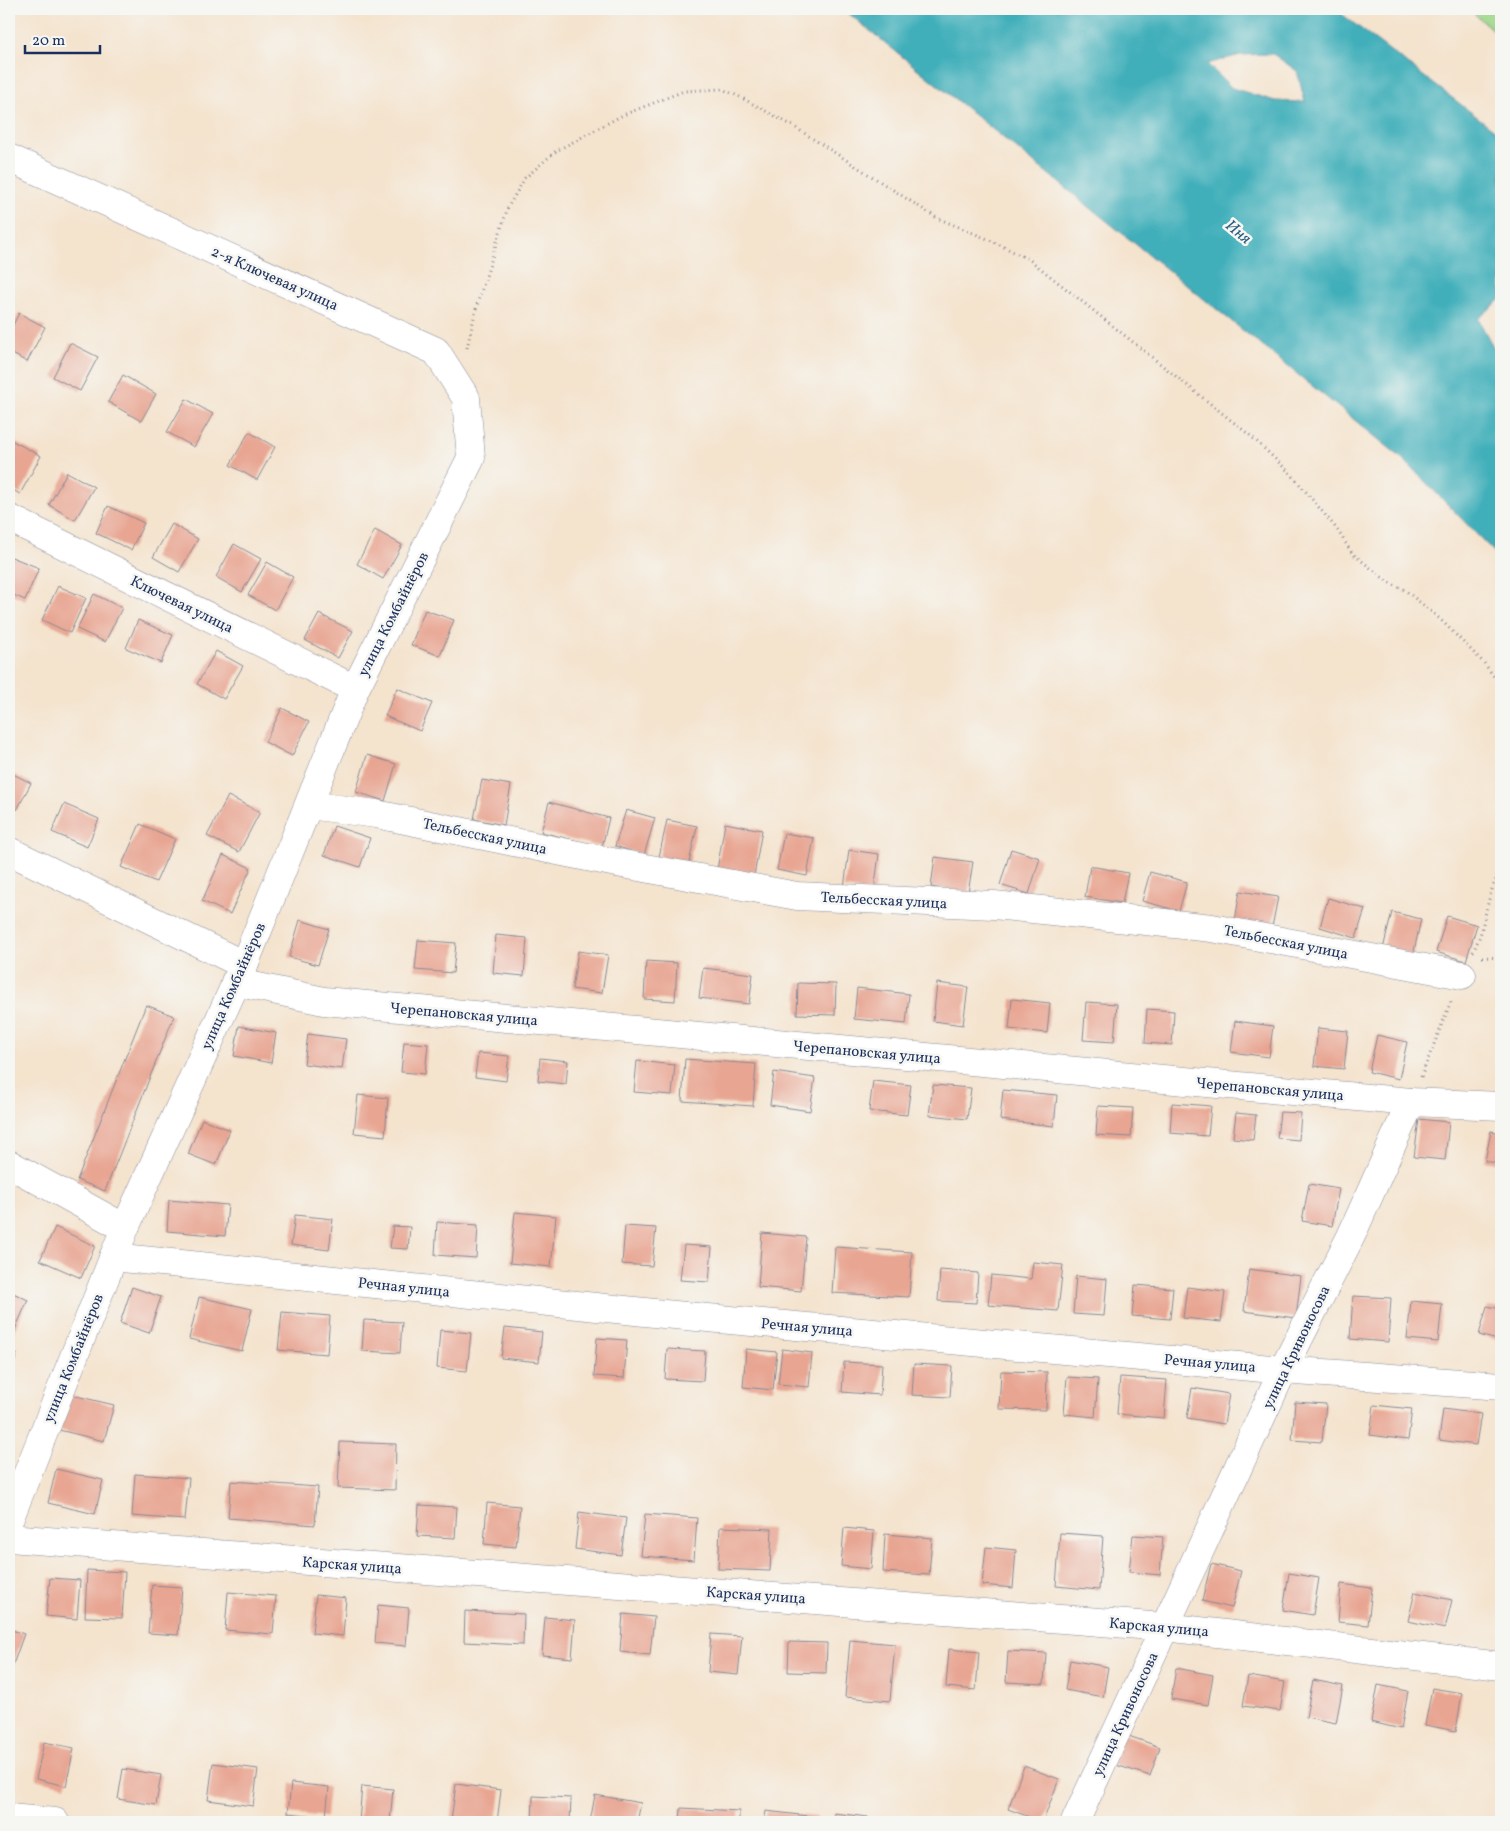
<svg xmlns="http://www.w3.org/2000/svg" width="1510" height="1831" viewBox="0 0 1510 1831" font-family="Vollkorn,serif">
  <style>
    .green { fill: #9fd78a; stroke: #5d8374 }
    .water { fill: #3fafba; stroke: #2d6f8c; fill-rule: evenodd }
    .building { fill: #e8a592 }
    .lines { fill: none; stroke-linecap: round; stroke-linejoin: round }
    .minor-casing { stroke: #888996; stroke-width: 29 }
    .path { stroke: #888996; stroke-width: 3; stroke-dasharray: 1 4; stroke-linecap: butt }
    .minor { stroke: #fff; stroke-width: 28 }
    .labels { text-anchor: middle; stroke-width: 5; stroke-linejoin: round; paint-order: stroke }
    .street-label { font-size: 15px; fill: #1b2f5e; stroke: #f6f6f2 }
    .water-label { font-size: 16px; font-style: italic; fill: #285c7e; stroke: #f6f6f2 }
  </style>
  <rect width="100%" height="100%" fill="#f6f6f2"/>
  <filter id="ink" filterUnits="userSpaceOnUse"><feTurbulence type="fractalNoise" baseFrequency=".02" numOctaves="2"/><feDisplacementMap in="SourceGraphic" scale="10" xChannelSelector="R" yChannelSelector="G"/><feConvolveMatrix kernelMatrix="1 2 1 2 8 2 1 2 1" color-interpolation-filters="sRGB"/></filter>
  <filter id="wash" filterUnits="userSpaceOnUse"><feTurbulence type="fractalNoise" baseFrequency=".0096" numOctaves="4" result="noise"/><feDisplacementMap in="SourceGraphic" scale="20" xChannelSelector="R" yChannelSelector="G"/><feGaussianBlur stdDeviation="1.12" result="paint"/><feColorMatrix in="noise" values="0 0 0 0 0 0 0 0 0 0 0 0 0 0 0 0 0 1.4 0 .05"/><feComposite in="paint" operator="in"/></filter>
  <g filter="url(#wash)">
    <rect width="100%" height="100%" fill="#f4e3cd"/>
    <path class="green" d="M1468,9H1501V37L1471,11Z"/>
    <path class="water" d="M843,9H1335L1501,135V299L1478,319L1501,361V559L1403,459ZM1273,54L1297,71L1305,102L1275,101L1232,88L1207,64L1240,55Z"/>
    <g id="blocks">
      <g class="building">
        <path d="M19,313L45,327L27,362L9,352V333Z"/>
        <path d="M70,343L98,357L80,391L53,377Z"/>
        <path d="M123,375L156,394L141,421L108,402Z"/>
        <path d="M186,399L213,414L194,447L167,432Z"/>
        <path d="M249,432L275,447L257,480L230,465Z"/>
        <path d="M9,439L41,456L20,494L9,488Z"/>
        <path d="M67,472L94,487L75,520L49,505Z"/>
        <path d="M108,506L144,523L131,550L96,533Z"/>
        <path d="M172,524L198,539L179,572L153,557Z"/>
        <path d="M375,530L402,545L383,579L357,564Z"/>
        <path d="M234,544L261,559L242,592L216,577Z"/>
        <path d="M9,556L39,568L25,600L9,593Z"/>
        <path d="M267,562L293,577L275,610L248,595Z"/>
        <path d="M58,586L86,598L70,633L42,620Z"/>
        <path d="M94,594L122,608L105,642L77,629Z"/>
        <path d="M425,610L454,620L440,656L411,645Z"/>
        <path d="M319,614L353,631L338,658L305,640Z"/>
        <path d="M138,620L173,635L161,663L126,648Z"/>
        <path d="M216,651L243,666L224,699L197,684Z"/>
        <path d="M397,688L432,703L420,731L385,716Z"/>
        <path d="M282,708L309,722L292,756L265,742Z"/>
        <path d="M367,755L396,764L385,801L356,792Z"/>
        <path d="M9,772L31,783L17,810L9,806Z"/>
        <path d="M482,780L511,785L504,825L474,819Z"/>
        <path d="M228,796L260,812L239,852L207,836Z"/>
        <path d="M549,802L609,818L602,847L541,832Z"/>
        <path d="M64,804L99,819L87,847L52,832Z"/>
        <path d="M626,810L655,818L644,855L615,846Z"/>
        <path d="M667,820L697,826L689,863L659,857Z"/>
        <path d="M725,823L762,830L754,876L717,870Z"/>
        <path d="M140,824L175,839L156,882L121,867Z"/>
        <path d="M334,826L370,838L360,867L324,855Z"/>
        <path d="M784,833L814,838L807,876L777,870Z"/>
        <path d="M1011,849L1040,858L1029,894L1000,885Z"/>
        <path d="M849,850L879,854L874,892L844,888Z"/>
        <path d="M223,855L251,868L230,914L202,901Z"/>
        <path d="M935,857L973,862L968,893L931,887Z"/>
        <path d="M1090,866L1128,873L1122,903L1085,897Z"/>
        <path d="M1150,872L1187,882L1179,911L1142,901Z"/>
        <path d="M1240,891L1278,897L1272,927L1235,921Z"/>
        <path d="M1328,898L1365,909L1356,938L1320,927Z"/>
        <path d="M1392,912L1421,919L1413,956L1383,949Z"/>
        <path d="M1447,916L1477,925L1466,961L1436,952Z"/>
        <path d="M300,920L329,929L318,965L289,957Z"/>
        <path d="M496,935L527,938L524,976L493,973Z"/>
        <path d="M418,940L456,943L453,973L415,970Z"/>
        <path d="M578,951L608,955L602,993L572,989Z"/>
        <path d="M646,961L677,963L675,1001L644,999Z"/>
        <path d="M703,968L753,974L749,1004L699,998Z"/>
        <path d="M798,983L836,984L835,1015L797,1014Z"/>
        <path d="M937,983L968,987L963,1025L933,1021Z"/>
        <path d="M857,988L909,994L906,1024L854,1019Z"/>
        <path d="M1012,999L1050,1003L1047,1033L1009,1029Z"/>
        <path d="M1086,1002L1117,1004L1114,1042L1083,1040Z"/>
        <path d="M146,1005L174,1016L105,1191L77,1180Z"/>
        <path d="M1147,1009L1174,1011L1172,1045L1145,1043Z"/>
        <path d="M1235,1021L1273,1026L1269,1057L1231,1052Z"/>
        <path d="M239,1026L276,1033L271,1063L234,1056Z"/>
        <path d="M1318,1028L1348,1031L1344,1069L1314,1066Z"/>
        <path d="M308,1034L346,1039L342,1069L304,1064Z"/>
        <path d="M1377,1035L1407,1042L1399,1079L1369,1072Z"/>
        <path d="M404,1042L428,1044L425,1074L401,1072Z"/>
        <path d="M478,1053L509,1056L506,1081L475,1077Z"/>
        <path d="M540,1058L568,1061L566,1084L538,1081Z"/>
        <path d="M685,1059L756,1064L753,1106L682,1101Z"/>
        <path d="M637,1061L675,1065L672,1095L634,1092Z"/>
        <path d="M774,1072L815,1078L810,1111L770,1105Z"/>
        <path d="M873,1081L911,1085L907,1115L869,1111Z"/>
        <path d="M933,1085L971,1088L967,1119L929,1115Z"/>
        <path d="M1003,1090L1057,1095L1054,1126L1000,1120Z"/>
        <path d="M358,1095L388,1098L385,1136L354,1133Z"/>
        <path d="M1172,1103L1211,1106L1208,1136L1170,1133Z"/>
        <path d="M1098,1106L1133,1108L1131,1137L1096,1135Z"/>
        <path d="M1280,1112L1301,1113L1299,1140L1277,1138Z"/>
        <path d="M1236,1113L1256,1115L1253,1140L1233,1138Z"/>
        <path d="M202,1119L230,1130L216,1165L188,1154Z"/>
        <path d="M1419,1119L1449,1122L1445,1160L1414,1157Z"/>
        <path d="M1491,1131L1501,1133V1164L1485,1161Z"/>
        <path d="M1309,1184L1339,1189L1332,1226L1302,1221Z"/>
        <path d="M169,1200L228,1205L225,1236L167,1231Z"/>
        <path d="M515,1212L556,1216L551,1267L510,1263Z"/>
        <path d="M295,1215L333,1219L329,1250L291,1245Z"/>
        <path d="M437,1222L478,1225L476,1258L435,1255Z"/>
        <path d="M393,1226L410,1227L408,1249L390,1248Z"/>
        <path d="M625,1226L656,1228L652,1266L622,1264Z"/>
        <path d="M55,1227L95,1246L81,1278L40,1260Z"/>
        <path d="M762,1233L806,1237L801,1291L758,1287Z"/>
        <path d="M684,1245L712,1247L709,1282L680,1280Z"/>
        <path d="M835,1247L912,1252L909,1297L832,1293Z"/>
        <path d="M1033,1262L1063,1265L1058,1311L988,1305L991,1275L1031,1279Z"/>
        <path d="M1249,1269L1301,1276L1296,1318L1244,1311Z"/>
        <path d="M940,1270L978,1273L976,1303L938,1301Z"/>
        <path d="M1076,1276L1107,1279L1104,1316L1073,1314Z"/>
        <path d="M1135,1285L1173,1288L1170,1319L1132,1316Z"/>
        <path d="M132,1287L161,1297L149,1333L120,1323Z"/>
        <path d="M1187,1287L1225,1292L1221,1322L1183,1318Z"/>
        <path d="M9,1291L28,1300L13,1334L9,1332Z"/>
        <path d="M1353,1296L1391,1298L1388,1342L1350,1339Z"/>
        <path d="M199,1297L252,1309L242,1351L189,1339Z"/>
        <path d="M1411,1301L1442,1304L1438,1342L1407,1339Z"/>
        <path d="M1487,1306L1501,1309V1341L1479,1335Z"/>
        <path d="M282,1312L330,1316L327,1354L278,1350Z"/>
        <path d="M364,1320L402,1322L400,1353L362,1351Z"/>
        <path d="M505,1328L542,1332L539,1362L501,1358Z"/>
        <path d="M440,1330L471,1333L467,1371L437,1368Z"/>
        <path d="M597,1338L627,1340L624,1378L594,1376Z"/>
        <path d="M667,1349L705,1351L703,1381L665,1379Z"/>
        <path d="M746,1349L777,1352L773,1390L743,1387Z"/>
        <path d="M782,1349L812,1353L809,1387L778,1384Z"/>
        <path d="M9,1350L17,1354L9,1375Z"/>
        <path d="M844,1362L882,1364L880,1395L842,1392Z"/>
        <path d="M914,1364L952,1366L950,1397L912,1395Z"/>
        <path d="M1001,1371L1047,1372L1046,1410L999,1409Z"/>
        <path d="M1067,1377L1098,1379L1095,1417L1064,1414Z"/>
        <path d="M1120,1377L1167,1380L1164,1418L1117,1414Z"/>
        <path d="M1192,1388L1229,1394L1224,1424L1187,1418Z"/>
        <path d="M68,1394L114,1405L104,1441L59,1430Z"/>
        <path d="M1295,1402L1326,1404L1322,1442L1292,1440Z"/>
        <path d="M1374,1405L1412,1409L1408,1440L1370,1435Z"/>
        <path d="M1443,1409L1481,1414L1476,1445L1439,1440Z"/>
        <path d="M1500,1426L1501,1427V1444H1498Z"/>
        <path d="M340,1442L396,1444L395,1490L338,1488Z"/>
        <path d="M56,1469L103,1480L95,1514L48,1503Z"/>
        <path d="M135,1474L189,1478L185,1520L132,1516Z"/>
        <path d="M231,1481L318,1487L315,1525L228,1518Z"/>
        <path d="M487,1503L520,1506L516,1547L484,1544Z"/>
        <path d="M419,1505L457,1507L455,1538L417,1536Z"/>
        <path d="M579,1512L626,1518L621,1555L575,1549Z"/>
        <path d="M645,1514L697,1518L694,1560L641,1556Z"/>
        <path d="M720,1527L772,1529L770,1571L718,1569Z"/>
        <path d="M844,1528L874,1531L871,1569L841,1566Z"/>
        <path d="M1060,1533L1103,1536L1099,1590L1056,1586Z"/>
        <path d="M885,1534L932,1538L929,1575L883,1572Z"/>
        <path d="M1133,1535L1163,1537L1160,1575L1129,1572Z"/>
        <path d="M986,1547L1016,1550L1013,1588L982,1585Z"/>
        <path d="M1211,1564L1241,1571L1232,1608L1202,1601Z"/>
        <path d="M87,1570L125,1572L122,1618L85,1617Z"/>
        <path d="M1289,1573L1319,1578L1313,1615L1283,1610Z"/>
        <path d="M50,1578L80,1580L77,1619L46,1616Z"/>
        <path d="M1341,1584L1372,1588L1368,1625L1338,1622Z"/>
        <path d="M152,1585L182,1587L178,1635L148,1633Z"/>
        <path d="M228,1592L276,1596L273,1634L225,1630Z"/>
        <path d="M1415,1592L1452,1600L1445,1629L1408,1621Z"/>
        <path d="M316,1595L346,1598L343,1636L312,1633Z"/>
        <path d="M378,1605L409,1608L406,1646L375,1643Z"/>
        <path d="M465,1611L524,1614L523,1645L464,1642Z"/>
        <path d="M623,1614L654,1617L650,1655L620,1652Z"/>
        <path d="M545,1617L575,1620L572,1658L542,1655Z"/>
        <path d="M9,1629L24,1634L11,1670L9,1669Z"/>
        <path d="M711,1634L742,1636L738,1675L708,1672Z"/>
        <path d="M850,1640L895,1644L890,1701L845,1697Z"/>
        <path d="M789,1642L827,1643L826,1673L788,1672Z"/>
        <path d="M949,1649L979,1652L976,1690L946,1687Z"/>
        <path d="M1008,1651L1046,1653L1044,1684L1006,1682Z"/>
        <path d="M1070,1660L1108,1667L1103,1697L1065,1690Z"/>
        <path d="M1176,1668L1213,1675L1208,1705L1171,1699Z"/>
        <path d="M1248,1676L1285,1682L1280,1711L1243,1706Z"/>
        <path d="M1313,1680L1343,1686L1336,1723L1306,1717Z"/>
        <path d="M1378,1685L1408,1691L1401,1729L1371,1722Z"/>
        <path d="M1432,1688L1462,1693L1456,1731L1425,1725Z"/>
        <path d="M1123,1734L1160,1747L1150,1776L1113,1764Z"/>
        <path d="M44,1742L74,1748L66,1786L36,1779Z"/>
        <path d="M213,1763L258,1769L253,1806L208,1800Z"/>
        <path d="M1024,1766L1059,1779L1043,1822L1008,1809Z"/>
        <path d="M123,1769L161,1775L156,1805L118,1799Z"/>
        <path d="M291,1783L329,1787L326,1817L288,1813Z"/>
        <path d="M456,1784L501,1790L497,1822L451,1821Z"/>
        <path d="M362,1786L393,1789L390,1822H359Z"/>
        <path d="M595,1795L641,1803L637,1822H590Z"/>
        <path d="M533,1796L571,1798L570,1822H532Z"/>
        <path d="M681,1808L739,1811V1822H680Z"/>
        <path d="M766,1811L817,1817V1822H764Z"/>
        <path d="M834,1813L868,1817L867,1822H833Z"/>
      </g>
    </g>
  </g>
  <g filter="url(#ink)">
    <use href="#blocks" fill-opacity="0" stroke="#888996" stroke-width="1"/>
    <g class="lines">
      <defs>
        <g id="minor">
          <path d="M9,158L436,351L466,398L471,458L355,689L244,965L125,1228L9,1520"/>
          <path d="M9,518L355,689"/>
          <path d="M309,805L376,814L612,862L797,896L994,905L1212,928L1462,975"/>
          <path d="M9,851L244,965"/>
          <path d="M235,982L324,1001L1411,1102L1501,1106"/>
          <path d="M9,1164L125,1228"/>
          <path d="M113,1257L664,1314L1283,1370L1501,1386"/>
          <path d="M9,1538L1165,1627L1501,1666"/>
          <path d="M9,1818L55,1822"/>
          <path d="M1075,1822L1283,1370L1351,1236L1411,1102"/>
        </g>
      </defs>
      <use href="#minor" class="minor-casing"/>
      <g class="path">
        <path d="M467,348L477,305L508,207L525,178L556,151L623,115L684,91L722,89L740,97L793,126L937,218L990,240L1030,260L1252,437L1292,475L1336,528L1352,553L1388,582L1405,590L1440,619L1484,663L1501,686"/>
        <path d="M1473,952L1480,936L1490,895L1501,865"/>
        <path d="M1482,957L1501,958"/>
        <path d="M1421,1077L1452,999"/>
      </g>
      <use href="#minor" class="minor"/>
    </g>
  </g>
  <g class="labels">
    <g class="street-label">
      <text transform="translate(275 278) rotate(24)" y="5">2-я Ключевая улица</text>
      <text transform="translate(182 604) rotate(26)" y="5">Ключевая улица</text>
      <text transform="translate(393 614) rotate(-63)" y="5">улица Комбайнёров</text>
      <text transform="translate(485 836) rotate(12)" y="5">Тельбесская улица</text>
      <text transform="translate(884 900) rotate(3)" y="5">Тельбесская улица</text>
      <text transform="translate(1286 942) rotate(11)" y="5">Тельбесская улица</text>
      <text transform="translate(233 986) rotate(-66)" y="5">улица Комбайнёров</text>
      <text transform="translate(464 1014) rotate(5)" y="5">Черепановская улица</text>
      <text transform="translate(867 1052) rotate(5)" y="5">Черепановская улица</text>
      <text transform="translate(1270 1089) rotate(5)" y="5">Черепановская улица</text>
      <text transform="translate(404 1287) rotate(6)" y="5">Речная улица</text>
      <text transform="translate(807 1327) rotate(5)" y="5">Речная улица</text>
      <text transform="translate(1296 1347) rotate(-64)" y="5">улица Кривоносова</text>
      <text transform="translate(73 1358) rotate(-68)" y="5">улица Комбайнёров</text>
      <text transform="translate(1210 1363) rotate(5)" y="5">Речная улица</text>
      <text transform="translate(352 1565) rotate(4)" y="5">Карская улица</text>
      <text transform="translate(756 1595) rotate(4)" y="5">Карская улица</text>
      <text transform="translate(1159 1627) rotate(5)" y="5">Карская улица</text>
      <text transform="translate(1125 1714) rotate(-65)" y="5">улица Кривоносова</text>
    </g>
    <g class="water-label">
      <text transform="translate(1239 231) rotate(40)" y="6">Иня</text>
    </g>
  </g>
  <rect width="1510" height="1831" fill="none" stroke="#f6f6f2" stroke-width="30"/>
  <path d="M25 45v8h75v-8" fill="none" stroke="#1b2f5e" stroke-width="2.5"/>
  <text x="32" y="45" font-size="15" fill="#1b2f5e" stroke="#f6f6f2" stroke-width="4" paint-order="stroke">20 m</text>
</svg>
